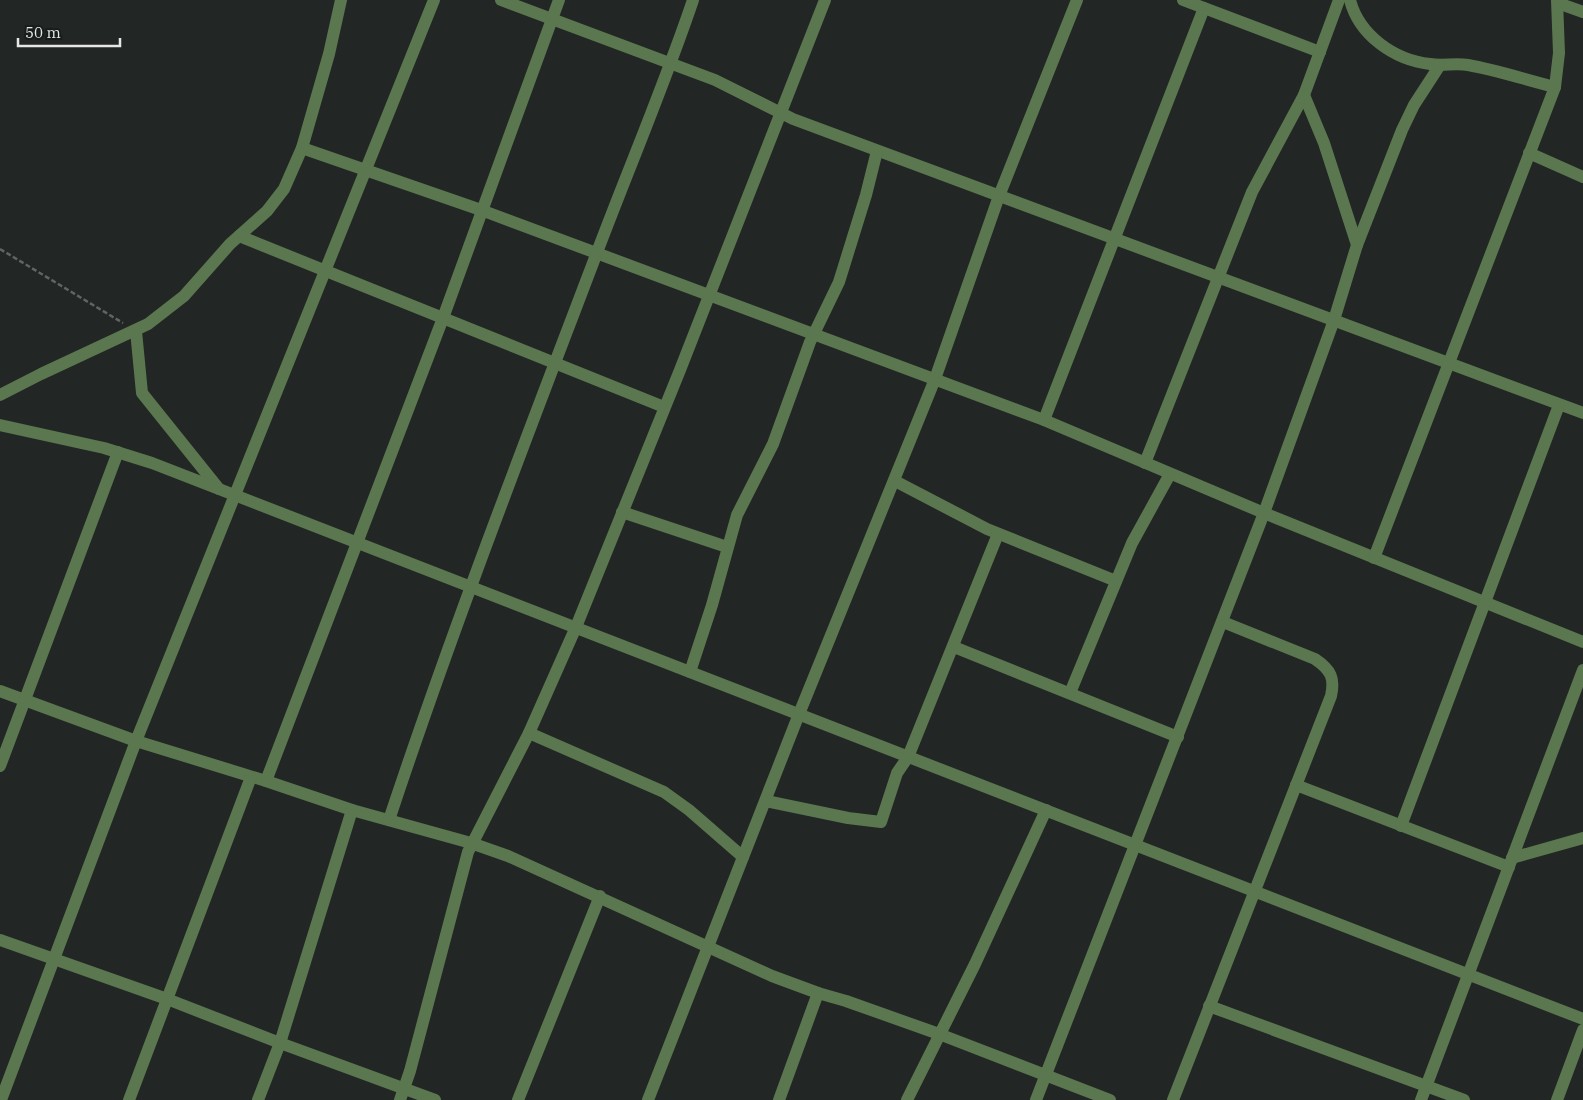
<svg xmlns="http://www.w3.org/2000/svg" width="1583" height="1100" viewBox="0 0 1583 1100" font-family="'IBM Plex Serif',serif">
  <style>
    .lines { fill: none; stroke-linecap: round; stroke-linejoin: round }
    .path { stroke: #606462; stroke-width: 2.5; stroke-dasharray: 5 2.5; stroke-linecap: butt }
    .minor { stroke: #5a774f; stroke-width: 12 }
  </style>
  <rect width="100%" height="100%" fill="#222624"/>
  <g class="lines">
    <path class="path" d="M0,249L123,323"/>
    <g class="minor">
      <path d="M501,0L715,80L793,119L1583,413"/>
      <path d="M1183,0L1320,52"/>
      <path d="M1350,0C1359,35 1394,60 1430,64C1442,66 1456,63 1468,65C1497,70 1526,80 1555,87"/>
      <path d="M1558,3L1583,12"/>
      <path d="M302,148L481,210L1044,420L1264,513L1583,642"/>
      <path d="M1529,153L1583,177"/>
      <path d="M239,236L664,407"/>
      <path d="M1357,245L1402,130L1414,105L1440,65"/>
      <path d="M136,331L142,393L219,489"/>
      <path d="M0,395L41,374L148,324L184,296L230,244L267,211L284,189L302,148L329,54L341,0"/>
      <path d="M1044,420L1204,8"/>
      <path d="M0,425L104,448L152,463L1583,1019"/>
      <path d="M1145,463L1252,192L1304,95L1339,0"/>
      <path d="M895,481L987,529L1116,581"/>
      <path d="M622,512L727,547"/>
      <path d="M1374,558L1555,87L1559,53L1557,0"/>
      <path d="M954,647L1178,737"/>
      <path d="M690,672L712,605L737,515L773,444L810,342L839,282L866,195L877,151"/>
      <path d="M0,691L136,741L266,781L352,810L471,843L508,856L772,976L818,993L846,1001L939,1034L1110,1100"/>
      <path d="M1070,693L1132,543L1170,474"/>
      <path d="M529,733L664,792L689,810L743,857"/>
      <path d="M0,766L118,452"/>
      <path d="M266,781L443,318L559,0"/>
      <path d="M1296,785L1509,867"/>
      <path d="M766,801L848,818L881,822L897,773L908,757L998,534"/>
      <path d="M389,820C452,630 525,442 596,255C628,170 664,86 693,0"/>
      <path d="M1401,826L1559,405"/>
      <path d="M1512,858L1583,838"/>
      <path d="M0,940L167,999L280,1043L435,1100"/>
      <path d="M1209,1006L1464,1100"/>
      <path d="M1,1100L136,741L434,0"/>
      <path d="M129,1100L251,777"/>
      <path d="M258,1100L280,1043L352,810"/>
      <path d="M400,1100L410,1071L468,852L529,733L576,627L680,370L825,0"/>
      <path d="M518,1100L600,896"/>
      <path d="M648,1100L799,714L935,379L999,196L1077,0"/>
      <path d="M779,1100L818,993"/>
      <path d="M907,1100L975,964L1046,810"/>
      <path d="M1036,1100L1264,513L1334,320L1357,245L1324,143L1304,95"/>
      <path d="M1173,1100L1331,696C1335,678 1331,670 1315,659L1223,622"/>
      <path d="M1421,1100L1583,670"/>
      <path d="M1557,1100L1583,1030"/>
    </g>
  </g>
  <path d="M18 38v8h102v-8" fill="none" stroke="#e5e8e7" stroke-width="2.5"/>
  <text x="25" y="38" font-size="15" fill="#e5e8e7" stroke="#181d1b" stroke-width="4" paint-order="stroke">50 m</text>
</svg>
